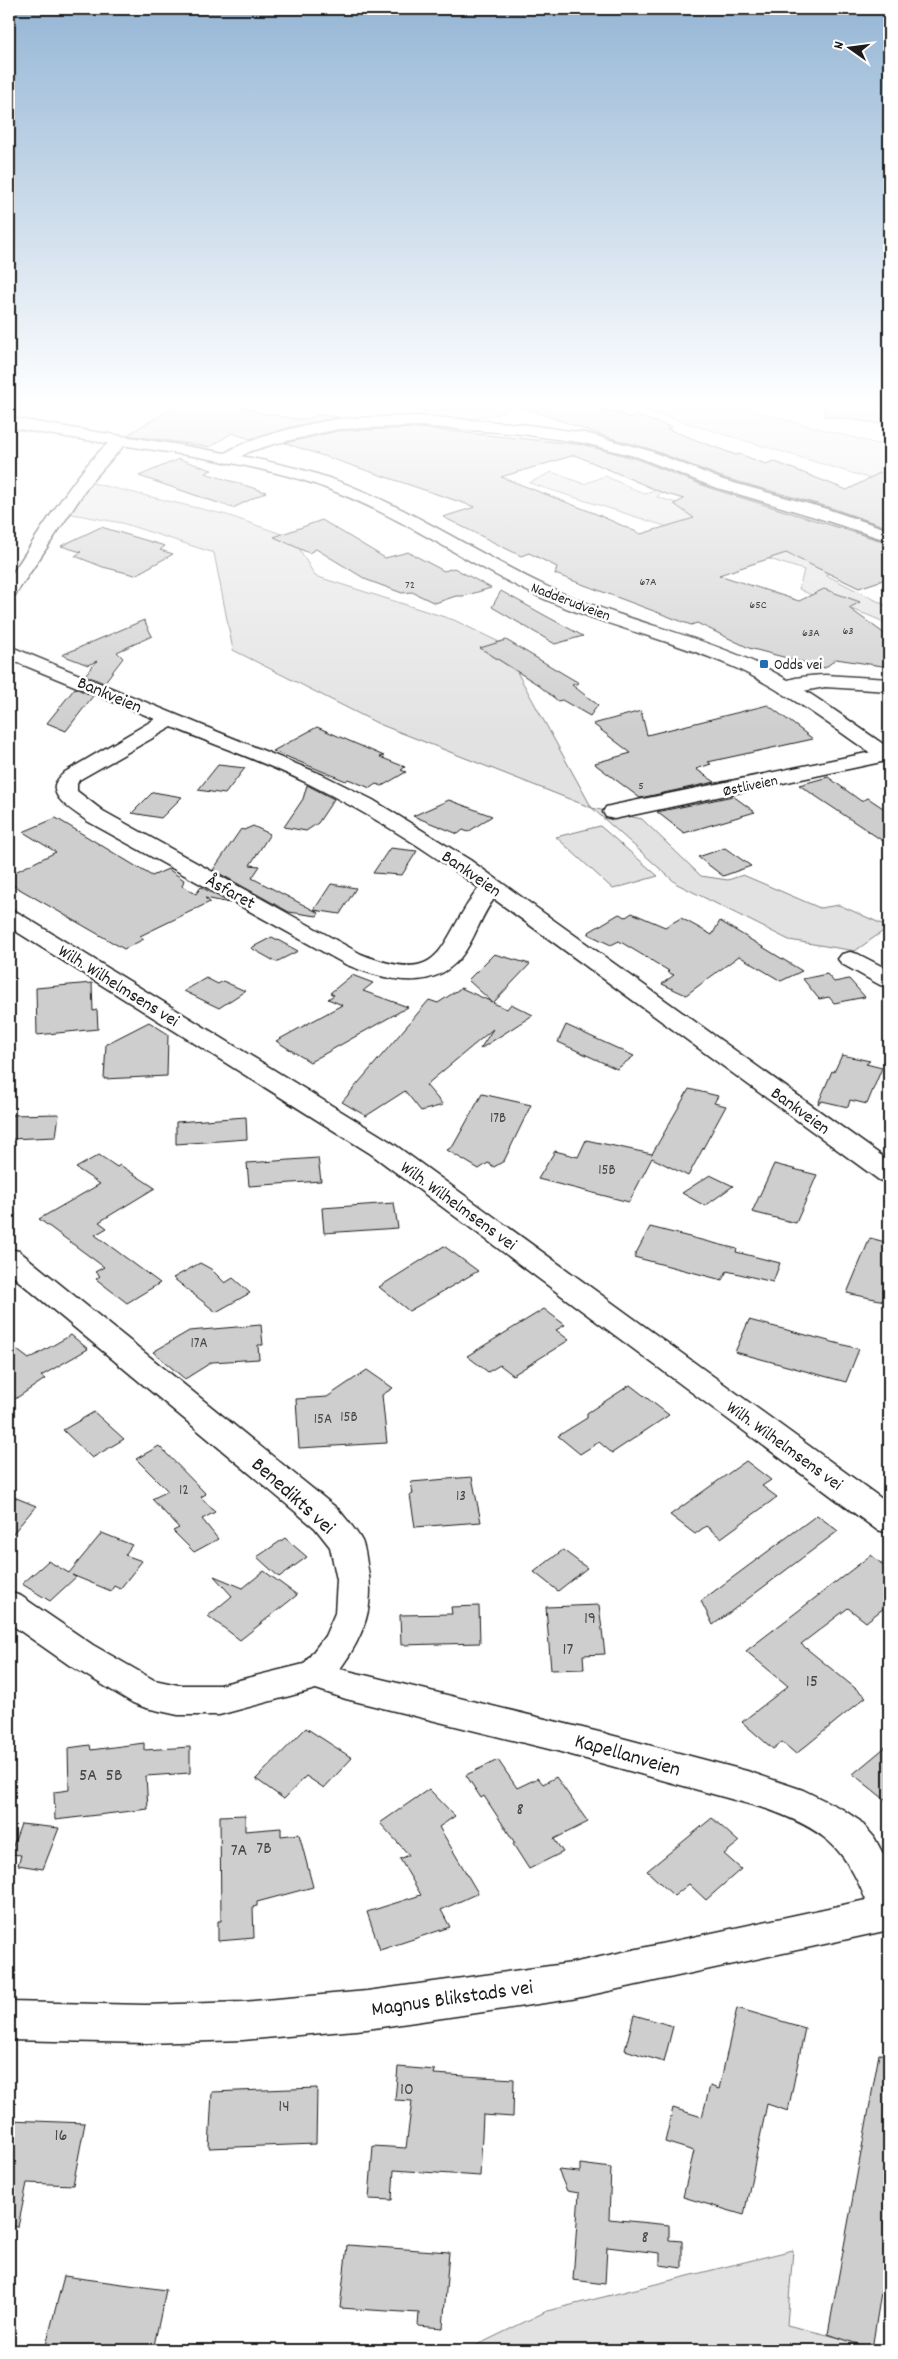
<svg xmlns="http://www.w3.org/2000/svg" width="898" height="2359" viewBox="0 0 898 2359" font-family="Dekko,sans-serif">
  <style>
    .green { fill: #e2e2e2; stroke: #7f7f7f }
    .building { fill: #cecece; stroke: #1c1c1c; fill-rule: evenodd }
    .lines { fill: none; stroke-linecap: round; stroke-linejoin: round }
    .minor-casing { stroke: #1c1c1c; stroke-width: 3 }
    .major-casing { stroke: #1c1c1c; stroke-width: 3 }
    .minor { fill: #fff; fill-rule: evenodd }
    .major { fill: #fff; fill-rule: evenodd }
    .poi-dot { fill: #1f6fb2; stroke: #fff; stroke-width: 2 }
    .labels { text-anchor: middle; stroke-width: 5; stroke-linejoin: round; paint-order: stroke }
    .far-number-label { font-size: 12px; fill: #484848 }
    .far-street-label { font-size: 15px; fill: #1c1c1c; stroke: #fff }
    .far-poi-label { font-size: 15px; fill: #1c1c1c; stroke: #fff; text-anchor: start }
    .number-label { font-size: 15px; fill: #484848 }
    .street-label { font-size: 18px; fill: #1c1c1c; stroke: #fff }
    .near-number-label { font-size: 18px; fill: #484848 }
    .near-street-label { font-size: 21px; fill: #1c1c1c; stroke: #fff }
  </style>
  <rect width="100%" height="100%" fill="#fff"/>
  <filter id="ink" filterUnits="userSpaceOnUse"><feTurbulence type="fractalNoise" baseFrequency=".02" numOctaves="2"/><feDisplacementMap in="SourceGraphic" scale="10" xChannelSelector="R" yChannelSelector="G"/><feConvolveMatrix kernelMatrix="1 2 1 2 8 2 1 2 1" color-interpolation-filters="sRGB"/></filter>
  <g filter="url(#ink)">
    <g class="green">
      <path d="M395,403H523L499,414L454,421Z"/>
      <path d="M621,403H722L889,447V466L883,470L889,473V487L865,477Z"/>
      <path d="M552,472L584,484L605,476L645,494L666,487L657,497L857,559L826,575L889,607V625C861,609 828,605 799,589L804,570L529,483Z"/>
      <path d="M84,481L227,515L293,538L315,576L454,620L501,643L592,808L642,819L701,876L728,880L743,875L820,908L839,905L889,927L855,951L789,940L677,884L592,808L379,724L233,650L214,553L122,523L61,512Z"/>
      <path d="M600,826L658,876L613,889L556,837Z"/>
      <path d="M793,2250L787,2325L889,2350H467L547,2311Z"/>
    </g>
    <g class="building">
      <path d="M181,403H234L260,413L297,419H307L319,415L340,417L295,426L250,439L232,433L210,447L127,435Z"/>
      <path d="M520,403H587L631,418L636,416L672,427L667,429L736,455L739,454L766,464L773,461L847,490L889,468V528L828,507L724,478L650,449L604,436L519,406Z"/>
      <path d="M825,403H889V425L824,416Z"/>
      <path d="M418,428L584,445L637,459L710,488L889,543V578L859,588L786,553L719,575L799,601L824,589L860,602L849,608L889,637V667L836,659L825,668L749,648L697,623L691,625L555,574L557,567L529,553L521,556L443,517L475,507L285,443L338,431ZM575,455L663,493L684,499L674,504L694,518L641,534L594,513L501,477Z"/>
      <path d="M179,459L212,470L205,473L266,492L233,508L139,476Z"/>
      <path d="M322,520L385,558L408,552L444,571L454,568L491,588L464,596H456L435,603L412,592L402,593L367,580L316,549L309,553L274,537Z"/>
      <path d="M101,527L165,546L160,550L173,554L135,575L103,567L75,556L81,552L61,546Z"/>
      <path d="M501,591L546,616L583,636L555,644L492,607Z"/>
      <path d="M144,620L152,636L117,652L123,658L104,683L85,675L97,661L88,665L62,655Z"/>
      <path d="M506,640L579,683L572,685L598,705L590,716L562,700L558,701L537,684L480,648Z"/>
      <path d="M75,688L93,696L66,731L47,723Z"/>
      <path d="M768,705L813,739L708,762L711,764L696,769L715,782L640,798L596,765L595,763L631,753L593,724L641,711L647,735Z"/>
      <path d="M317,727L384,756L380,757L405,767L401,770L406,772L382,786L376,784L370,788L348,779L346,781L273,751Z"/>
      <path d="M218,765L245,768L225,794L198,790Z"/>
      <path d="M828,777L861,801L868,798L889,812V845L799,785Z"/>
      <path d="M307,785L334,799L318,823L306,831L284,827L303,799Z"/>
      <path d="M153,792L182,797L161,818L132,813Z"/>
      <path d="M733,796L755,812L684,833L657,812Z"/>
      <path d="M449,800L492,816L468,832L463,830L458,834L413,816Z"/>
      <path d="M56,818L152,876L168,869L184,880L182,886L196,894L201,887L230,903L205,898L210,902L140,936L144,939L124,949L9,883V875L56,852L23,832Z"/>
      <path d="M253,826L270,834L250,865L260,866L252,878L319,913L317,916L289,912L213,870L241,829L244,830Z"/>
      <path d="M390,848L417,851L402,875L373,873Z"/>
      <path d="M725,848L751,866L723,876L698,857Z"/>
      <path d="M331,884L356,888L340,914L314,910Z"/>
      <path d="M632,913L665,927L681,918L712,935L720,921L802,971L781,981L739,956L686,995L662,984L674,975L667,972L669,971L619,941L611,945L588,934L590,933L589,932L619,914L626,917Z"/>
      <path d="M272,937L298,951L276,962L251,948Z"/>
      <path d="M494,954L530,964L493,1003L507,1009L511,1004L533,1015L480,1049L493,1029L426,1085L443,1105L421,1111L405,1091L366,1116L342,1102L429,1000L438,1003L461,988L492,1002L468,980Z"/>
      <path d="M827,974L834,982L849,979L865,997L834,1003L829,997L819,999L803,979Z"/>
      <path d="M352,975L373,983L363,991L408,1007L310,1062L276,1041L342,1005L328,999L334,995L330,993Z"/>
      <path d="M206,978L218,984L223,981L245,991L219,1008L184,991Z"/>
      <path d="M92,983L93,1011L97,1010L98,1029L37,1035L36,988Z"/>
      <path d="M149,1022L168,1034L167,1076L104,1079L106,1044Z"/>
      <path d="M566,1025L634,1056L617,1069L558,1042Z"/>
      <path d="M842,1055L870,1061L866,1064L882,1068L867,1104L850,1100L848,1107L822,1101L818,1104L832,1071L834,1072Z"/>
      <path d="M689,1089L718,1096L714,1103L726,1106L688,1176L652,1158L629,1202L538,1179L555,1151L578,1157L586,1140L652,1154Z"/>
      <path d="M482,1094L531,1105L504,1161L494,1167L488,1163L479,1169L447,1150L453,1146Z"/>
      <path d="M59,1114L56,1137L9,1139V1115Z"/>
      <path d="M246,1117L247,1139L176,1144V1122Z"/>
      <path d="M99,1155L117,1167L120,1165L155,1188L99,1222L107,1228L95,1235L160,1283L127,1303L96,1279L100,1276L95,1272L104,1267L39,1219L100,1184L76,1168Z"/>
      <path d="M318,1158L321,1181L249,1186L247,1163Z"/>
      <path d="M774,1164L817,1175L796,1223L752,1212Z"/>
      <path d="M710,1175L733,1186L705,1206L682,1193Z"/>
      <path d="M394,1203L398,1228L324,1233L322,1208Z"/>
      <path d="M650,1227L737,1249L736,1252L780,1263L773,1282L727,1271L722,1280L634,1257Z"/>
      <path d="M870,1238L889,1243V1302L847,1293Z"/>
      <path d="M444,1246L478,1271L409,1311L379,1287Z"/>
      <path d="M200,1263L211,1269L225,1283L233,1278L250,1293L216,1312L173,1278Z"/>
      <path d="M544,1309L565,1325L556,1330L569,1340L513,1375L500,1365L488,1372L467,1356Z"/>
      <path d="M749,1320L859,1349L846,1382L735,1352Z"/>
      <path d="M261,1325L263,1345H258L259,1359L212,1362L185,1379L153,1352L189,1331Z"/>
      <path d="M71,1335L88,1349L41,1376L45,1379L9,1403V1344L29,1359Z"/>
      <path d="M367,1370L393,1388L382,1395L387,1443L299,1448L296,1399L327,1397Z"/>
      <path d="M630,1385L669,1415L612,1453L599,1442L580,1454L558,1436L587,1418V1413Z"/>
      <path d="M94,1412L124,1439L92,1458L63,1430Z"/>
      <path d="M159,1446L206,1494L201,1497L215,1512L202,1519L218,1539L194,1552L173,1531L179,1528L152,1499L168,1491L136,1459Z"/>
      <path d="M746,1461L771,1480L762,1486L777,1497L721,1538L706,1526L695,1534L670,1515Z"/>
      <path d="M472,1477L481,1522L415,1527L410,1495L413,1494L411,1482Z"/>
      <path d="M9,1495L36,1506L9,1538Z"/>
      <path d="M817,1515L838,1531L713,1625L701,1601Z"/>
      <path d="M102,1533L132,1545L125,1555L142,1561L120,1589L114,1586L111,1591L72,1575L76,1577L50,1601L22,1584L48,1561L69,1573Z"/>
      <path d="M285,1538L307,1557L279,1577L257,1557Z"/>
      <path d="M563,1550L587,1568L558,1591L534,1572Z"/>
      <path d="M871,1555L889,1570V1604L866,1622L848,1608L801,1644L866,1697L796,1754L782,1742L773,1749L742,1722L788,1686L746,1651Z"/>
      <path d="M264,1571L297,1595L240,1640L208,1616L232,1596L214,1576L243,1588Z"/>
      <path d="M599,1605L605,1654L583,1655L584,1669L551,1670L546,1607Z"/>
      <path d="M479,1606L480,1643L401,1645L400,1615L452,1614L451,1607Z"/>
      <path d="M306,1728L352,1758L324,1788L306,1776L284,1799L256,1779Z"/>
      <path d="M144,1743V1750L190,1747V1773L146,1776L148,1809L55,1820L54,1792L69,1790L68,1748L90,1745L91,1750Z"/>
      <path d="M889,1744V1803L853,1774Z"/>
      <path d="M498,1760L517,1788L538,1778L543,1784L556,1777L588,1822L554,1839L563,1852L529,1869L513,1844L515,1843L484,1796L481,1798L466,1775Z"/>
      <path d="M429,1789L455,1816L439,1827L478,1893L441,1910L450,1927L380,1950L367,1912L421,1895L400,1859L409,1855L380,1823Z"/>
      <path d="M245,1815V1831L281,1828V1836L299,1834L313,1887L257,1902V1906L253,1907L254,1938L218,1941V1921H221L220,1816Z"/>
      <path d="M712,1818L739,1842L724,1854L741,1869L706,1900L689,1884L674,1896L647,1871Z"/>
      <path d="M21,1824L59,1828L43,1869L18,1865L21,1855L10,1854Z"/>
      <path d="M737,2008L805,2028L788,2111L767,2104L744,2215L683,2197L694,2151L665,2142L673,2108L702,2117L710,2086L719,2089Z"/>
      <path d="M634,2015L673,2026L664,2062L625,2050Z"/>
      <path d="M879,2054L889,2055V2242L872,2349L828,2334Z"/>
      <path d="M398,2067L435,2070L434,2074L514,2079L513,2117L483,2115L480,2176L394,2170L392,2200L369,2199L373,2146L406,2148L412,2101L395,2100Z"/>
      <path d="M317,2088L316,2144L209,2148L212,2092Z"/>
      <path d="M9,2120L85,2123L73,2185L27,2183L18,2227L9,2226Z"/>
      <path d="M580,2164L611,2168L609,2219L669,2225V2240L682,2241V2268L660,2265V2253L607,2247L605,2284L573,2280L579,2193L567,2191L558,2170L580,2172Z"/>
      <path d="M347,2245L449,2252L443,2328L418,2326L419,2313L340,2308Z"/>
      <path d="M64,2276L166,2290L153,2350H66V2347L46,2345Z"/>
    </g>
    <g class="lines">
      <defs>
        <g id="minor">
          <path d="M418,416L521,424L585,433L650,451L723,480L827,509L889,530V541L815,517L711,486L638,457L584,443L521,434L418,426L338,429L274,444L251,451L228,463L222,461L220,458C232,441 318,421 340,419C366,417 392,417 418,416Z"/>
          <path d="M119,437L125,439L127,442L91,482L15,595L9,596V578C28,551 92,444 119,437Z"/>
          <path d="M9,646L323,775L373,800L470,860L889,1161V1183L879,1180L494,899C482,914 477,933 466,950C437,995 387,981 345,964L87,821C77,813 52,800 55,785C56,780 62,775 65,772L155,719L9,659ZM172,727C217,746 265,762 309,784C368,813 426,849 479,888C437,941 448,989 361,954L103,811L77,791V784L79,780Z"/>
          <path d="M825,675L889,679V691L825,687L787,694L780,692L777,688C785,676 812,676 825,675Z"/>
          <path d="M886,749L889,750V760L886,761L614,819L606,817L603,812L606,807L614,805Z"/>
          <path d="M9,910L17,912L391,1142L889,1504V1533L877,1530L371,1154L9,927Z"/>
          <path d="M850,952L858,954L889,970V987L880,985L842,964L838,959L842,954Z"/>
          <path d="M9,1249L19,1251L339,1510C347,1520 356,1530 362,1541C365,1548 366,1557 367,1564C376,1605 364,1636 340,1669L599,1732L747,1771L803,1790L842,1809L860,1821L874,1837L889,1865V1930L572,1999L367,2029L243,2040L146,2043L9,2040V2002L146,2005L243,2002L367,1991L572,1963L866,1900C844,1846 823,1829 767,1809L557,1751L346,1699L316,1689L219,1715H178L146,1708L133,1703L69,1665L9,1623V1592L21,1596L93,1645L154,1680L178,1685H219L304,1664L325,1636L335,1613L337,1580L330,1547L315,1528L9,1273Z"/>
        </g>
        <path id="major" d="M9,417C109,437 211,445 310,472C394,496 467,549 546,586C612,617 685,631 752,661C801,684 845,718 889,748V763L882,761C835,729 789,693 738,669C672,639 599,625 533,594C454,556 383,504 299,479C204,452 105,446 9,427Z"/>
      </defs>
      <use href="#minor" class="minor-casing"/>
      <use href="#major" class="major-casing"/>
      <use href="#minor" class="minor"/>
      <use href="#major" class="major"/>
    </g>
  </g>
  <linearGradient id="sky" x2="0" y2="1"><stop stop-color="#95b6d5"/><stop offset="0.55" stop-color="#fff"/><stop offset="1" stop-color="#fff" stop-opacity="0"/></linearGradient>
  <rect width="898" height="734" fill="url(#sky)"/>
  <rect class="poi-dot" x="759" y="659" width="10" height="10" rx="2.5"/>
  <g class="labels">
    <g class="far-number-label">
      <text x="648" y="585">67A</text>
      <text x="410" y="588">72</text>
      <text x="758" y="608">65C</text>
      <text x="848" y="634">63</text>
      <text x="811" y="636">63A</text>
      <text x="641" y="789">5</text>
    </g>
    <g class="far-street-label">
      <text transform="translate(571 601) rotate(21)" y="5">Nadderudveien</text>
      <text transform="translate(750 785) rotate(-12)" y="5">Østliveien</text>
    </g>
    <g class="far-poi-label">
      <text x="774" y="669">Odds vei</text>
    </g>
    <g class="number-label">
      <text x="498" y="1122">17B</text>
      <text x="607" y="1174">15B</text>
      <text x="199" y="1347">17A</text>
      <text x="349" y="1421">15B</text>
      <text x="323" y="1423">15A</text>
      <text x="184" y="1494">12</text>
      <text x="461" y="1500">13</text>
    </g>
    <g class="street-label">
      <text transform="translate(110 694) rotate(23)" y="6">Bankveien</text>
      <text transform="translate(472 873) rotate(35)" y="6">Bankveien</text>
      <text transform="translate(231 891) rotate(29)" y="6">Åsfaret</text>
      <text transform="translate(119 985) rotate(32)" y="6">Wilh. Wilhelmsens vei</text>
      <text transform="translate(801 1110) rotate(36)" y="6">Bankveien</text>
      <text transform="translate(459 1205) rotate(36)" y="6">Wilh. Wilhelmsens vei</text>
      <text transform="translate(785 1445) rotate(36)" y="6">Wilh. Wilhelmsens vei</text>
    </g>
    <g class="near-number-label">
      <text x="590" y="1623">19</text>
      <text x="568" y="1654">17</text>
      <text x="812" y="1686">15</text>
      <text x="88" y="1780">5A</text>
      <text x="114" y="1780">5B</text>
      <text x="520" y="1814">8</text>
      <text x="264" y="1853">7B</text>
      <text x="239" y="1855">7A</text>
      <text x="407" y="2094">10</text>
      <text x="284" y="2111">14</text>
      <text x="61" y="2140">16</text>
      <text x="645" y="2242">8</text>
    </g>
    <g class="near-street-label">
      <text transform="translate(294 1495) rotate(42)" y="7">Benedikts vei</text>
      <text transform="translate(628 1754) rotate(16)" y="7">Kapellanveien</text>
      <text transform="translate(452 1997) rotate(-8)" y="7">Magnus Blikstads vei</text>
    </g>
  </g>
  <rect width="898" height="2359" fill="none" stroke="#fff" stroke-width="30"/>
  <rect x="15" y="15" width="868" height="2329" fill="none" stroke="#1c1c1c" stroke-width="2" filter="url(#ink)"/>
  <g transform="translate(850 48) rotate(284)" stroke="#ffffff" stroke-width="4" paint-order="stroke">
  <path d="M0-4L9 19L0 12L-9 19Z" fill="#1c1c1c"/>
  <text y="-8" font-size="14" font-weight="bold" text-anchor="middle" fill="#1c1c1c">N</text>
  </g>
</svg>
